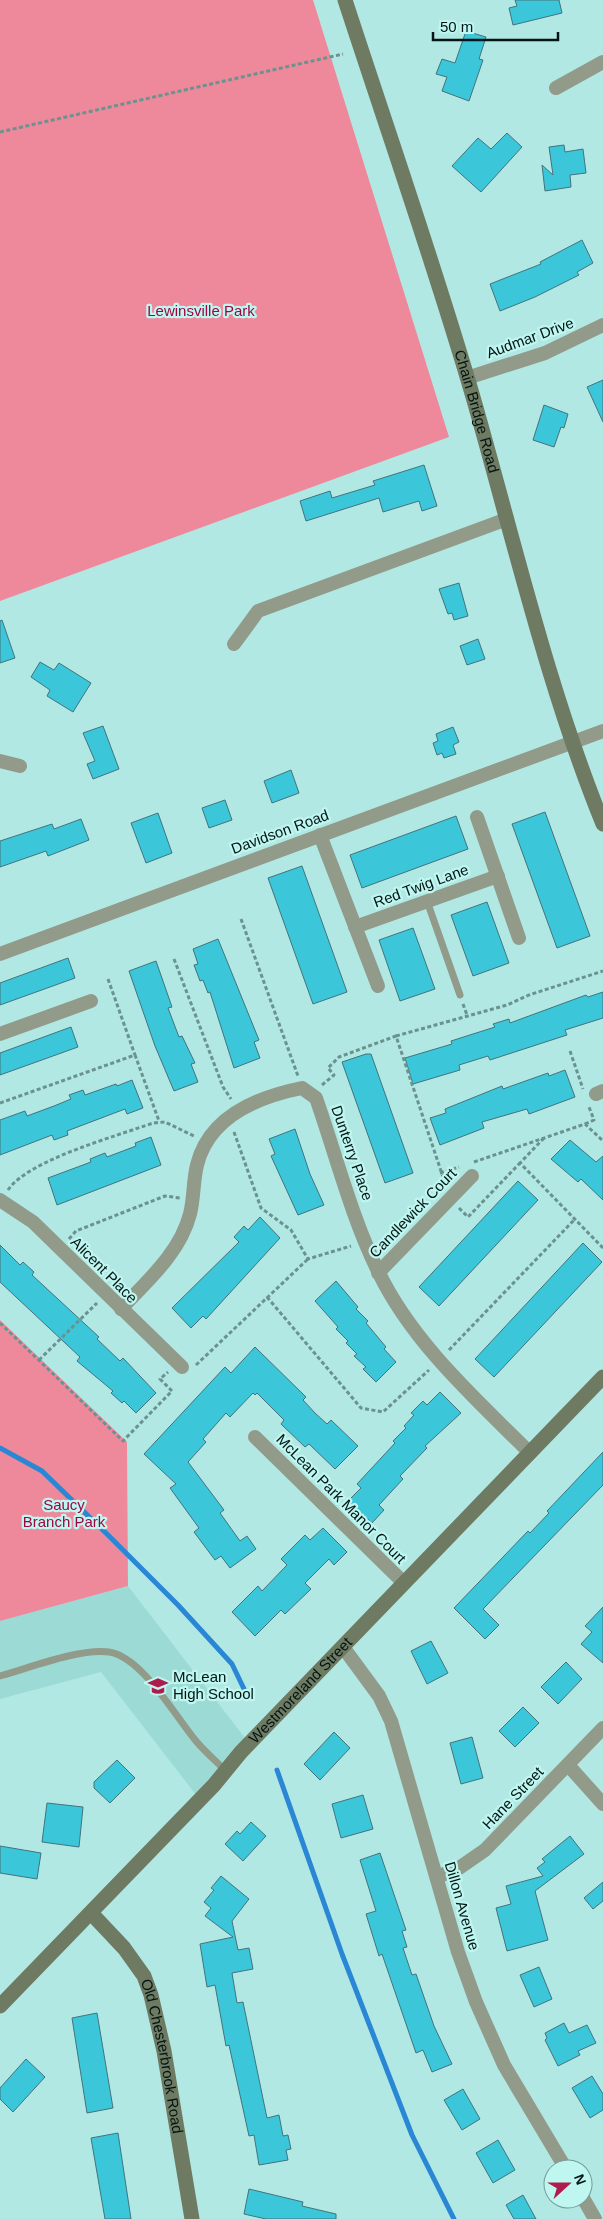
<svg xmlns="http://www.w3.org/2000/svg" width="603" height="2219" viewBox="0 0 603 2219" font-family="Arial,sans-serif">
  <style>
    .built { fill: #9cdbd5 }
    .green { fill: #ee889b }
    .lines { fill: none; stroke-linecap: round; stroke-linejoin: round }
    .stream { stroke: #2a87d5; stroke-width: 5 }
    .building { fill: #3cc6d9; stroke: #42747c }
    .path { stroke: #6a928f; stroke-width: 3; stroke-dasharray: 4 2.5; stroke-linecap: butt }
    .lane { stroke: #929a8a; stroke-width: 7 }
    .street { stroke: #929a8a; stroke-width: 14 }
    .secondary { stroke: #6e7a62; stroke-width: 15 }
    .labels { text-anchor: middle; stroke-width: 4.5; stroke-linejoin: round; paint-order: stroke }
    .park-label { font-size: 15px; fill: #9d0741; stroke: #bff6f0 }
    .street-label { font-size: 15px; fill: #021514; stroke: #bff6f0 }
    .poi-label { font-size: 15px; fill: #021514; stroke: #bff6f0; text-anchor: start }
  </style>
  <rect width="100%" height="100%" fill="#b2e8e3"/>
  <path class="built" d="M128,1586L248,1742L197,1796L101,1672L0,1699V1621Z"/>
  <g class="green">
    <path d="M0,0H313L449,437L0,601Z"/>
    <path d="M0,1320L127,1442L128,1586L0,1621Z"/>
  </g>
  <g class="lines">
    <g class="stream">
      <path d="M0,1448L42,1471L108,1535L178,1605L232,1664L245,1691"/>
      <path d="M277,1770L342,1954L412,2135L454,2219"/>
    </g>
  </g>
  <g class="building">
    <path d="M515,0H559L562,13L513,25L509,8L517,6Z"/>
    <path d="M466,31L486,37L479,59L483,60L469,101L442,91L447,77L436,74L442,59L455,63Z"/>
    <path d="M507,133L522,147L481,192L452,166L478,138L491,149Z"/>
    <path d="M564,145L565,152L583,149L586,173L570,175L571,187L545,191L542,165L553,175L549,147Z"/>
    <path d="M582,240L593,263L577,272L579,275L535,297L500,311L490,284L541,264L540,262Z"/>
    <path d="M603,380V422L587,387Z"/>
    <path d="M544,405L568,414L564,428L561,427L554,447L533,440Z"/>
    <path d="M424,465L437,506L422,511L419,501L383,512L379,498L306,521L300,501L330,491L332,498L375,485L373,481Z"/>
    <path d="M459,583L468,616L454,620L452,613L448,614L439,589Z"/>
    <path d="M2,620L15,658L0,663V621Z"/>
    <path d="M478,639L485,659L467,665L460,646Z"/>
    <path d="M40,662L54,670L59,663L91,683L73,712L47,696L50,690L31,677Z"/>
    <path d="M103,726L119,769L93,779L87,764L95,761L83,733Z"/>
    <path d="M453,727L459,742L453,745L456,754L444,758L442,753L437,755L433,743L438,741L436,734Z"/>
    <path d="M291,770L299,793L272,803L264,781Z"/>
    <path d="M225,800L232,820L209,828L202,808Z"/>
    <path d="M545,812L590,936L557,948L512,824Z"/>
    <path d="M158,813L172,853L146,863L131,823Z"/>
    <path d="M456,816L468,849L362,888L350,855Z"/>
    <path d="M81,819L89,840L48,856L46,851L0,867V841L52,824L54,829Z"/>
    <path d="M302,866L347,992L313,1004L268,878Z"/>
    <path d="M487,902L509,963L473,976L451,915Z"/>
    <path d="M413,928L435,989L400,1001L379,940Z"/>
    <path d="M218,939L259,1040L254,1042L260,1058L234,1068L210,992L208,993L203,980L200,981L194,965L198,964L193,949Z"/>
    <path d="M68,958L75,978L0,1005V983Z"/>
    <path d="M156,961L172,1007L168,1008L179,1037L182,1036L195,1063L191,1064L198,1082L174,1091L155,1046L129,971Z"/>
    <path d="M603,992V1018L565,1030L567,1035L490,1060L488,1056L459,1065L460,1070L413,1084L405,1058L452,1044L451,1041L495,1027L493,1024L509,1019L510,1023L586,995L588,997Z"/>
    <path d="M71,1027L78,1047L0,1075V1053Z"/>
    <path d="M366,1054H371L413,1173L385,1183L342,1062Z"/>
    <path d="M565,1070L575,1097L529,1114L527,1109L482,1122L484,1128L440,1145L430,1118L446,1113L445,1109L502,1086L503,1089L548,1073L549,1076Z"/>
    <path d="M132,1080L143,1108L127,1114L125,1109L67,1131L68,1135L54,1140L52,1135L0,1155V1120L25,1111L27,1116L54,1106L71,1099L69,1095L83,1090L85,1095L116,1084L117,1086Z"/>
    <path d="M295,1129L310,1174L324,1205L298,1215L271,1156L275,1154L269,1139Z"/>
    <path d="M151,1137L161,1165L57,1205L48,1178L91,1162L90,1159L105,1153L107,1157L136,1146L135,1143Z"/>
    <path d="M570,1140L596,1162L603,1156V1200L581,1179L578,1182L551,1159Z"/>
    <path d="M518,1181L538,1200L439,1306L419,1287Z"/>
    <path d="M260,1217L280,1238L206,1319L203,1316L191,1328L172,1308L239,1242L234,1237L244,1226L248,1230Z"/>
    <path d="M583,1243L602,1262L494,1377L475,1359Z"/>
    <path d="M0,1245L20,1265L23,1262L34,1272L32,1275L99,1337L97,1339L120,1361L123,1358L156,1393L136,1413L124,1401L122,1403L111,1393L113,1391L77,1361L80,1357L0,1282Z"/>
    <path d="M336,1281L358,1307L356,1309L368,1321L366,1323L386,1347L384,1349L396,1362L376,1382L363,1369L366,1367L354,1356L357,1354L346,1343L348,1341L336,1329L338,1327L315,1301Z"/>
    <path d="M255,1347L306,1397L303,1400L315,1413L327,1424L331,1420L358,1446L335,1469L309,1444L305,1447L281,1424L284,1420L257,1393L255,1395L253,1393L230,1417L226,1413L203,1439L206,1442L188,1462L224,1510L220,1513L240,1541L247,1536L256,1549L230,1568L221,1556L215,1560L194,1532L199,1528L170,1488L176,1484L144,1454L225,1367L231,1373Z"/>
    <path d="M440,1392L461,1413L425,1446L427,1448L400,1476L403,1479L379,1505L384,1510L372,1523L348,1501L361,1488L357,1484L395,1443L393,1441L406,1428L404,1426L414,1415L411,1413L423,1401L427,1405Z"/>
    <path d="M603,1452V1485L483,1609L499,1625L485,1639L454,1608L528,1531L530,1533L549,1513L547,1511Z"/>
    <path d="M323,1528L347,1552L334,1565L329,1559L305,1583L311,1589L285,1614L281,1610L255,1636L232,1612L258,1586L262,1591L287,1565L281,1559L305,1535L310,1540Z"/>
    <path d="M603,1607V1663L581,1644L592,1632L585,1626Z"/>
    <path d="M431,1641L448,1673L427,1684L411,1651Z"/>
    <path d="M566,1662L582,1679L558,1704L541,1687Z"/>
    <path d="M523,1707L539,1723L515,1747L499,1731Z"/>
    <path d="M334,1732L350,1748L320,1780L304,1764Z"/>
    <path d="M472,1737L483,1778L461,1784L450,1743Z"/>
    <path d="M117,1760L135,1778L110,1803L94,1788V1782Z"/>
    <path d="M363,1795L373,1829L341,1838L332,1804Z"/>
    <path d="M47,1803L83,1807L79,1847L42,1842Z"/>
    <path d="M251,1822L266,1836L243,1861L225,1844L237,1831L240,1834Z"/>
    <path d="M570,1836L584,1854L535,1891L548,1940L507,1951L496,1908L511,1904L506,1886L543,1876L537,1868L545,1862L542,1859Z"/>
    <path d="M0,1846L41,1853L37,1879L0,1873Z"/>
    <path d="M380,1853L406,1930L402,1931L407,1947L403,1948L412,1975L416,1974L434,2026L452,2064L432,2072L423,2050L416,2053L382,1954L379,1956L366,1914L376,1911L360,1860Z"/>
    <path d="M221,1876L249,1899L232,1921L238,1950L249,1948L253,1969L232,1973L237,2003L243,2002L267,2118L279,2115L283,2136L288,2135L291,2149L286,2150L288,2160L259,2165L254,2135L249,2136L229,2045L226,2046L215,1985L207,1987L200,1944L233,1937L205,1916L211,1908L204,1902L214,1890L211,1888Z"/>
    <path d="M603,1882V1901L593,1909L584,1898Z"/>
    <path d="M539,1967L552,1999L534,2007L520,1975Z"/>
    <path d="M97,2013L113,2108L87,2113L72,2018Z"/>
    <path d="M564,2023L569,2033L587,2025L596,2043L578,2051L580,2055L558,2066L545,2040L547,2038L545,2033Z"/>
    <path d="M26,2059L45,2077L13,2112L0,2099V2088Z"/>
    <path d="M592,2076L603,2094V2110L590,2118L572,2088Z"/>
    <path d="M463,2089L480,2119L462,2130L444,2100Z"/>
    <path d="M118,2133L131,2219H105L91,2138Z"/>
    <path d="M498,2140L515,2170L493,2183L476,2153Z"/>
    <path d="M249,2189L303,2202L302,2206L336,2214V2219H266L244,2214Z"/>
    <path d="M523,2195L536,2219H514L506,2205Z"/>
  </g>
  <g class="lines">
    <g class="path">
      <path d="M0,132L343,54"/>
      <path d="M241,919L298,1076"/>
      <path d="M174,959L223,1087L231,1099"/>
      <path d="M108,979L135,1055"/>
      <path d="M463,1004L467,1015"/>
      <path d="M396,1036L507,1005L529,995L603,971"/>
      <path d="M570,1051L583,1089"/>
      <path d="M322,1085L334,1075L328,1068L339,1057L396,1036L445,1183"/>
      <path d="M0,1103L135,1055L159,1121"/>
      <path d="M585,1124L594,1120L589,1107"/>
      <path d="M234,1132L261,1208L291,1230L308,1259L351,1246"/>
      <path d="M544,1138L520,1163L603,1248"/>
      <path d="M474,1162L585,1124L603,1141"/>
      <path d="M440,1173L459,1167"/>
      <path d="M8,1190C28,1160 117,1136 153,1123L165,1122L194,1136"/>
      <path d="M459,1208L468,1217L520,1163"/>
      <path d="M69,1239L76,1231L165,1196L180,1198"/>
      <path d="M267,1297L361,1408L383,1412L429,1370"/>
      <path d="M0,1323L123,1441L172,1391L160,1379L168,1372"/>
      <path d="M449,1350L575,1219"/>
      <path d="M39,1360L97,1303"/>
      <path d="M196,1365L308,1259"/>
    </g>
    <g class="lane">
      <path d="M427,901L460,995"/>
      <path d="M0,1676C29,1668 80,1648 109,1652C142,1657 175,1716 196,1741C205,1752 216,1761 226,1771"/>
    </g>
    <g class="street">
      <path d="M556,88L603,62"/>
      <path d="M467,378L545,353L603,325"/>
      <path d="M234,644L258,611L507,519"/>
      <path d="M0,761L20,766"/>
      <path d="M477,817L519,938"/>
      <path d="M320,835L378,986"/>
      <path d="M355,927L498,876"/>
      <path d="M0,954L603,731"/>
      <path d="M0,1034L91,1001"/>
      <path d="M596,1094L603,1091"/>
      <path d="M0,1200L33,1222L182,1367"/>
      <path d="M378,1273L472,1176"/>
      <path d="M121,1309C147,1281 180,1253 190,1214C194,1199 193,1181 197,1165C209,1117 257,1097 302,1088L316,1098C336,1155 352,1219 379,1273C413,1343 475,1398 530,1453"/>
      <path d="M255,1437L404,1583"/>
      <path d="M343,1647L379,1696L391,1721L458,1952L476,2002L504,2065L566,2169"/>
      <path d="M568,1765L603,1804"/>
      <path d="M437,1877L459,1868L485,1850L603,1728"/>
      <path d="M583,2198L595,2219"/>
    </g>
    <g class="secondary">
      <path id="s1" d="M345,0C388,132 434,263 473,397C514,540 547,686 603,824"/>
      <path id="s2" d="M91,1913L124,1948L144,1976L151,1995L164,2051L192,2219"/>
      <path id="s3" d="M0,2006L214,1785L241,1752L603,1377"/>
    </g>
  </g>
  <defs>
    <symbol id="school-bare" viewBox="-9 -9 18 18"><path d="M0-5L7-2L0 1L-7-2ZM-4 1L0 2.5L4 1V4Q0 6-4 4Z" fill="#ae1c4c" stroke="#bff6f0" stroke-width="2.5" paint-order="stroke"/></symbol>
  </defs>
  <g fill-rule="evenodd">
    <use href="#school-bare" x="144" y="1672" width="28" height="28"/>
  </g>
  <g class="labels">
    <g class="park-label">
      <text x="201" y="316">Lewinsville Park</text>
      <text x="64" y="1510">Saucy<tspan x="64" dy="17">Branch Park</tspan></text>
    </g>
    <g class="street-label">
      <text transform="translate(530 338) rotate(-20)" y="5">Audmar Drive</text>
      <text dy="5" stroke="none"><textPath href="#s1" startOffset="432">Chain Bridge Road</textPath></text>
      <text transform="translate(280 832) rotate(-20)" y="5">Davidson Road</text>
      <text transform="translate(421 886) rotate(-20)" y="5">Red Twig Lane</text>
      <text transform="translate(352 1153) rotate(71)" y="5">Dunterry Place</text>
      <text transform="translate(413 1213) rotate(-46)" y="5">Candlewick Court</text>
      <text transform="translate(104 1270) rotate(45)" y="5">Alicent Place</text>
      <text transform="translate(341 1499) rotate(45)" y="5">McLean Park Manor Court</text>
      <text dy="5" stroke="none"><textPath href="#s3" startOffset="436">Westmoreland Street</textPath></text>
      <text transform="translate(513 1798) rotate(-46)" y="5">Hane Street</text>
      <text transform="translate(462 1906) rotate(74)" y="5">Dillon Avenue</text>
      <text dy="5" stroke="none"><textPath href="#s2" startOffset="165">Old Chesterbrook Road</textPath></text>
    </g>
    <g class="poi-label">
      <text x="173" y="1682">McLean<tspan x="173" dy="17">High School</tspan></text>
    </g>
  </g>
  <g transform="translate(568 2184) rotate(69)"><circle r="24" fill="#bff6f0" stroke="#739c98"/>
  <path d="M0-4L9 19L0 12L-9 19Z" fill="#ae1c4c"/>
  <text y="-8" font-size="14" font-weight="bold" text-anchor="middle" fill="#021514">N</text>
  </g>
  <path d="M433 32v8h125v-8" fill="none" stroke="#021514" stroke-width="2.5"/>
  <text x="440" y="32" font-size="15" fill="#021514" stroke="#bff6f0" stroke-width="4" paint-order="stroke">50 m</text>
</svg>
